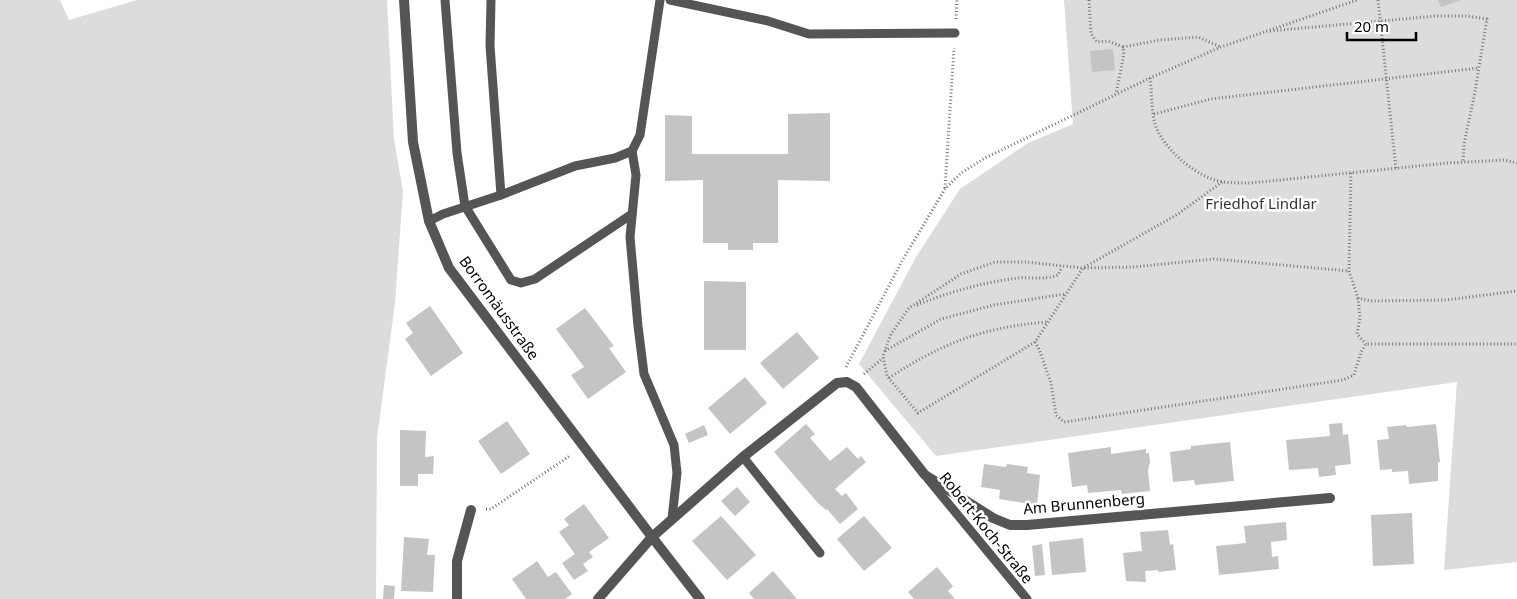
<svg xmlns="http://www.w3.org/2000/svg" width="1517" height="599" viewBox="0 0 1517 599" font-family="'Noto Sans',sans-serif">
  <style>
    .green { fill: #dcdcdc }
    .building { fill: #c4c4c4 }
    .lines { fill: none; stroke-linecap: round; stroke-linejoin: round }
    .path { stroke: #777; stroke-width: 3; stroke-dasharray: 1 2.5; stroke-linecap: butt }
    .service { stroke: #555; stroke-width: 9 }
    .minor { stroke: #555; stroke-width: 10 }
    .tertiary { stroke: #555; stroke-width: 10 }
    .labels { text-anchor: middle; stroke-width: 5; stroke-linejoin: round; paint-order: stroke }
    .park-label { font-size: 15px; fill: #333; stroke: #fff }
    .street-label { font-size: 15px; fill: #000; stroke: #fff }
  </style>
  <rect width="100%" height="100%" fill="#fff"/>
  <g class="green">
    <path d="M0,0H60L69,20L137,0H387L394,140L403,191L395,303L377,438L376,599H0Z"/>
    <path d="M1064,0H1517V562L1444,570L1457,382L936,456L859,364L916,257L960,189L1028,143L1073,124Z"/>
  </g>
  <g class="building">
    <path d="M1438,0H1461L1441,7Z"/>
    <path d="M1113,49L1115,70L1092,72L1090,51Z"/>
    <path d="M830,113V181L778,180V243H753V250H728V243H703V180L665,181V115L692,116V154H788V114Z"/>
    <path d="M704,281L746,282V350H704Z"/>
    <path d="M430,306L463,353L431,376L405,339L413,333L406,323Z"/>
    <path d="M585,308L614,346L609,348L626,372L588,399L571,375L584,367L556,329Z"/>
    <path d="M797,332L819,358L783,389L760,363Z"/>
    <path d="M745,377L767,403L730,434L708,408Z"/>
    <path d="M507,421L530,454L501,474L478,441Z"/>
    <path d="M1342,423L1343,435L1348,434L1351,464L1335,466L1336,475L1319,477L1318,468L1289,470L1286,440L1330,436L1329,424Z"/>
    <path d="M806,424L815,434L810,438L830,461L847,447L858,459L861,456L866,462L835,489L842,496L846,493L858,509L840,524L827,509L826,510L818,503L774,452Z"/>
    <path d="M1436,424L1440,462H1438V481L1409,484L1408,471L1392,472V469L1380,470L1377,440L1389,439L1387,427L1406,425L1407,427Z"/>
    <path d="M704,425L708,435L689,443L685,434Z"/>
    <path d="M400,430L426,431L425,457L434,456L433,474H418V486H400Z"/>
    <path d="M1230,442L1234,481L1195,485L1194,480L1173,482L1170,452L1191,449V446Z"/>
    <path d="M1111,447V454L1146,449V453H1149L1150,462L1148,470L1150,491L1122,494L1121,490L1088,493L1087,485L1072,487L1068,453Z"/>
    <path d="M984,464L1006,467L1007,464L1028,467L1027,473L1040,475L1037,505L999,499L1000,490L981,487Z"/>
    <path d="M737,487L750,502L735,516L721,501Z"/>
    <path d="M584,504L609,538L589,552L593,557L583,564L588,571L574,580L562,563L575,554L559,532L569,525L564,519Z"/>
    <path d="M1412,513L1414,564L1373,566L1371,515Z"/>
    <path d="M721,516L756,555L727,580L692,541Z"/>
    <path d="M864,516L892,548L864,571L837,539Z"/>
    <path d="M1286,522L1287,540L1271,542L1272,557L1278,556L1279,569L1219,575L1216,546L1246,543L1244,526Z"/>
    <path d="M1168,530L1170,545L1173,544L1176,570L1158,572V570L1145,571L1146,582L1126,581L1123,553L1142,551L1140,532Z"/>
    <path d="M404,537L429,539L427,555H435L433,592L401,591Z"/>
    <path d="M1083,538L1086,572L1052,575L1049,542Z"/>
    <path d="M1042,544L1045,575L1035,576L1032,546Z"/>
    <path d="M537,561L548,577L556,572L572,594L565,599H526L512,579Z"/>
    <path d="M937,567L953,586L948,591L955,599H914L908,592Z"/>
    <path d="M773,571L797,599H754L749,593Z"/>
    <path d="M384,585L395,586L394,599H383Z"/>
  </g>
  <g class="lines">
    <g class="path">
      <path d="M1089,0L1091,34L1097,42L1108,41L1123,47L1124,54L1116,94"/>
      <path d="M1378,0L1396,169"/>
      <path d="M956,19L957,0"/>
      <path d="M1270,31L1436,16H1467L1487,19L1474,97L1464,144L1463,162"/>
      <path d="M1123,47L1160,40L1198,37L1221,47"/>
      <path d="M1150,78C1152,92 1151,110 1155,124C1163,149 1197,178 1223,182C1232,183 1241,183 1250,183L1448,163L1504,160L1517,163"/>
      <path d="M1154,114L1211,99L1479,68"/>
      <path d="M1351,173L1349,271L1358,298L1371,301L1446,300L1517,291"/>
      <path d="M1222,182L1178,214L1083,268L1035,342L918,413L887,376L883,356L891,334L909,308L961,274L995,262H1026L1083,268L1133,267L1214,259L1349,271"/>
      <path d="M945,188L954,48"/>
      <path d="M1358,298L1360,318L1357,334L1366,344"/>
      <path d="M917,305C949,292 984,282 1019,278C1032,277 1046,280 1058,275L1062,267"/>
      <path d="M1035,342L1039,349L1051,383L1056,415L1064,422L1343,380L1354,375L1361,352L1366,344H1517"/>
      <path d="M885,351L941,319L994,305L1065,294"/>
      <path d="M846,367L902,261L945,189L961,173L985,158L1150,78L1221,47L1357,0"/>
      <path d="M864,374L883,358"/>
      <path d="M889,378C942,343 984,327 1047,322"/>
      <path d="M486,509H491L571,455"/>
    </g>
    <g class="service">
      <path d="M445,0L457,153L465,206L511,280L521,283L535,279L632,214"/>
      <path d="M491,0L490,46L501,195"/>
      <path d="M670,0L768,21L809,34L955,33"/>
      <path d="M632,151L636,175L630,237L638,326L644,374L674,445L677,473L672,519"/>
      <path d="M429,221L443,214L501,195L575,166L615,158L632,151L640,135L660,0"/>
      <path d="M743,457L820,553"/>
      <path d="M928,479L1027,599"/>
    </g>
    <g class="minor">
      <path d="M457,599V561L471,510"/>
      <path d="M598,599L652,537L743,457L837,383L847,382L856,387L925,475L993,518L1010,525H1027L1330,498"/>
    </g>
    <path class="tertiary" d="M404,0L413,142L429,221L449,268L652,537L700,599"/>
  </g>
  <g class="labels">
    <g class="park-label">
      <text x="1261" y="209">Friedhof Lindlar</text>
    </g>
    <g class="street-label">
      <text transform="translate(499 308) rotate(54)" y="5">Borromäusstraße</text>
      <text transform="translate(1084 504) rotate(-5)" y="5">Am Brunnenberg</text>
      <text transform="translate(986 528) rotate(51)" y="5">Robert-Koch-Straße</text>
    </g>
  </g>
  <path d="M1347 32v8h69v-8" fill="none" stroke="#000000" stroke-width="2.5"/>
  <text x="1354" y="32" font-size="15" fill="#000000" stroke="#ffffff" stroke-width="4" paint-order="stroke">20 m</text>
</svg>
